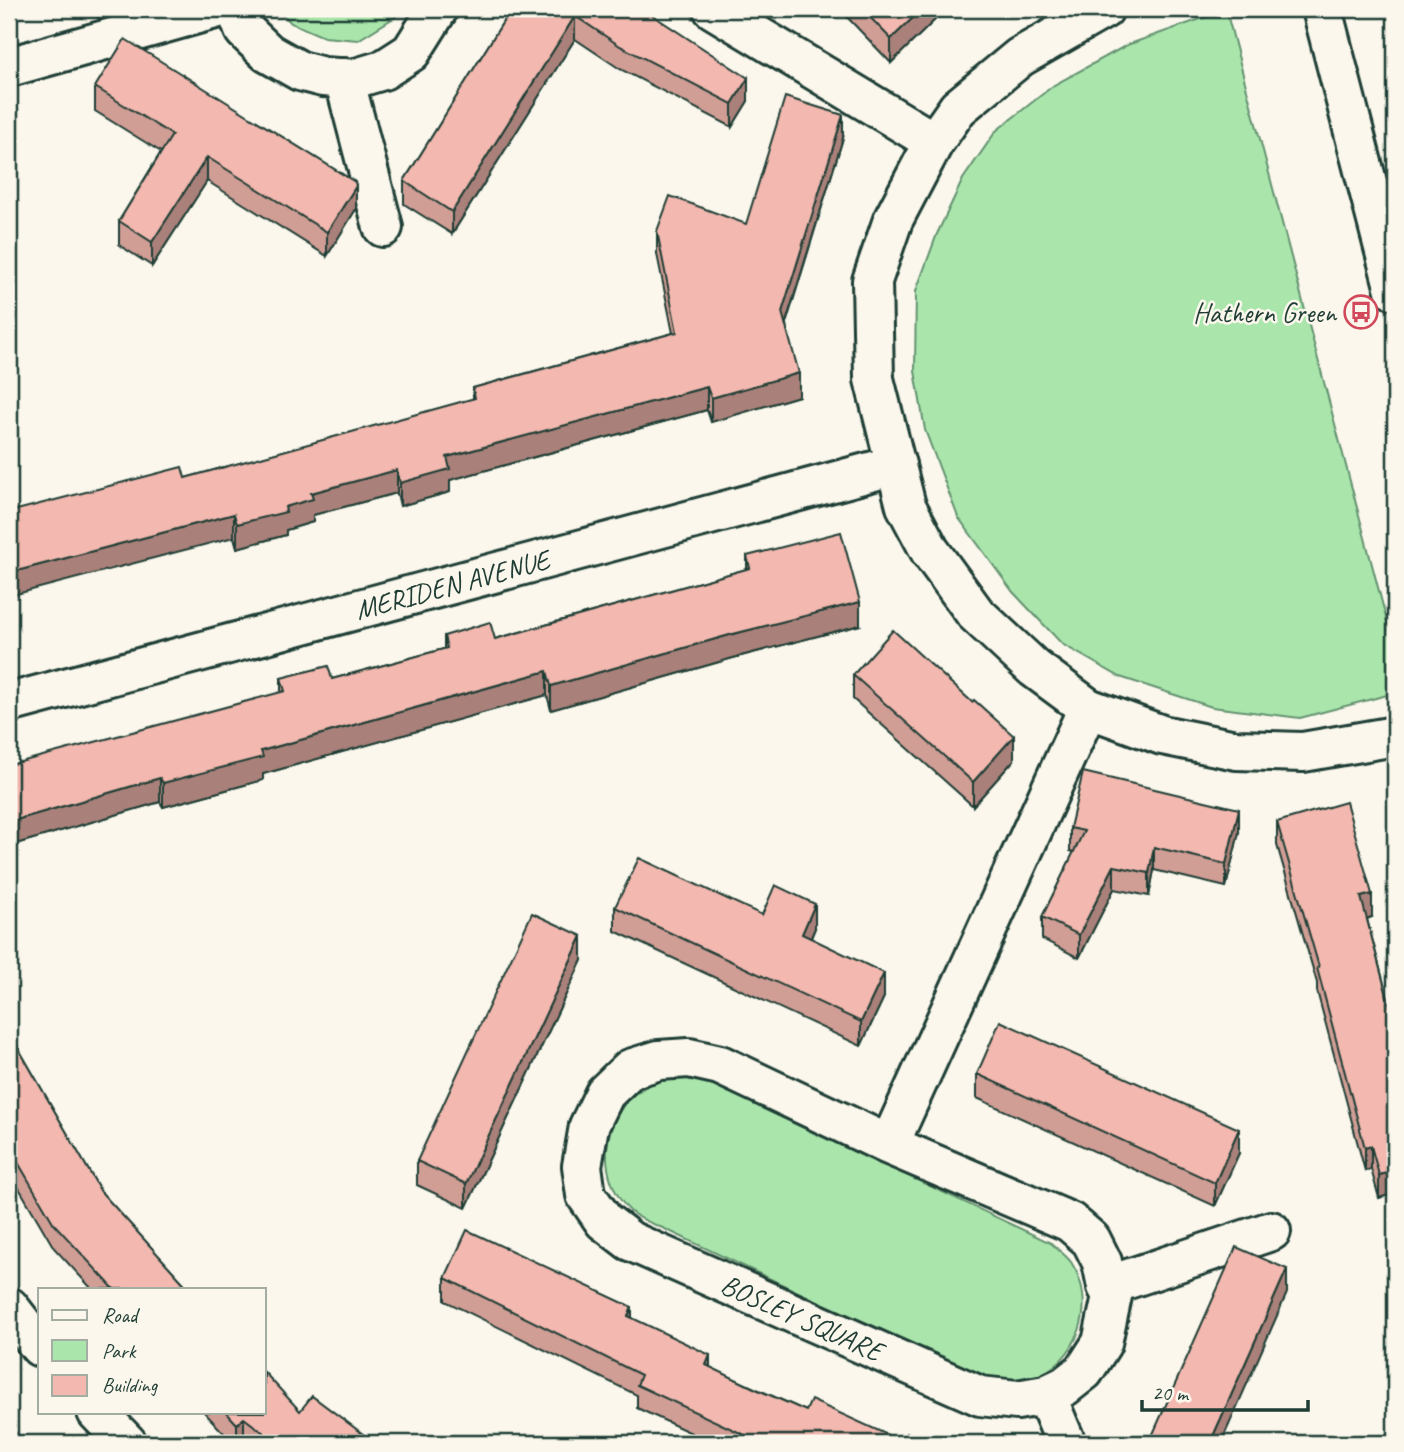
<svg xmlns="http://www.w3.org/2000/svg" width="1404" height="1452" viewBox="0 0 1404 1452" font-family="Caveat,sans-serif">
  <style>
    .green { fill: #aae6ac; stroke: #649270; stroke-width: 2 }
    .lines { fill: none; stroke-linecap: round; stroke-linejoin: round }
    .minor-casing { stroke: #1f3d34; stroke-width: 44 }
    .major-casing { stroke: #1f3d34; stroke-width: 44 }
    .minor { stroke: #fbf7ec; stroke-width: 38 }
    .major { stroke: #fbf7ec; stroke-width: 38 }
    .wall { fill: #d19e96; stroke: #1f3d34; stroke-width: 2 }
    .shaded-wall { fill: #aa817a; stroke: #1f3d34; stroke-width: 2 }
    .building { fill: #f3b8af; stroke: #1f3d34; stroke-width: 2 }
    .labels { text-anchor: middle; stroke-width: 5; stroke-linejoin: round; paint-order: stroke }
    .poi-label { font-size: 28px; fill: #1f3d34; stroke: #fbf7ec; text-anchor: end }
    .street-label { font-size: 28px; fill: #1f3d34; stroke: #fbf7ec }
  </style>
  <rect width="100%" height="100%" fill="#fbf7ec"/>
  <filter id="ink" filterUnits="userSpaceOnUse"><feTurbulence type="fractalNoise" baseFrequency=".0143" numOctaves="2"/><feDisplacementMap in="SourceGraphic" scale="14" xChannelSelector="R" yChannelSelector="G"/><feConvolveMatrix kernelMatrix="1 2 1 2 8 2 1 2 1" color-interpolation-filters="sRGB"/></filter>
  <g filter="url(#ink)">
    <g class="green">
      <path d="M278,9H400L395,17L358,40L324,37L291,23Z"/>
      <path d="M1226,10L1395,652V693L1300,718L1212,707L1120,677L1062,644L1013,592L958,517L925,430L915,371L916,291L937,234L963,179L996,131L1054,85L1127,45Z"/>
      <path d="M688,1077L708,1082L1051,1243C1057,1249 1066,1255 1071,1262C1099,1304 1078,1364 1031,1378C1026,1380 1020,1382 1015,1383C1000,1384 986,1379 972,1374L665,1229C654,1224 641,1220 631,1212C595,1178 600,1116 642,1089C656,1080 672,1078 688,1077Z"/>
    </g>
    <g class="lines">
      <defs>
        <g id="minor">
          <path d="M236,9L244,30L268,53L300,71L323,77L353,79L383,70L411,52L438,9"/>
          <path d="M713,9L934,142"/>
          <path d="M1104,9L1020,57L958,108L934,142L893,220L872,281L874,379L906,506L930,551L975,613L1034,668L1088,708L1162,735L1236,750L1303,752L1395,736"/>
          <path d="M9,67L215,9"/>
          <path d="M344,78L383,227"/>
          <path d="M9,703L896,465"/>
          <path d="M889,1145L720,1065L689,1058L659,1060L630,1069L605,1093L589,1126L582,1166L586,1195L604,1221L630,1241L980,1396L1017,1400L1046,1395L1065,1386L1084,1371L1102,1343L1112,1296L1107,1286L1102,1262L1091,1240L1070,1222L889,1145L1088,708"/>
          <path d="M1107,1286L1271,1231"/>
          <path d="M9,1307L40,1347"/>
          <path d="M1046,1395L1066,1443"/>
          <path d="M97,1412L127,1443"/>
        </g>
        <path id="major" d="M1322,9L1395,290"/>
      </defs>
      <use href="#minor" class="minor-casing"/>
      <use href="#major" class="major-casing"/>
      <use href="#minor" class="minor"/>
      <use href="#major" class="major"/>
    </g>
    <g class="wall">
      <path d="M85,9H110L105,17L100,19Z"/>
      <path d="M511,9H643L748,101L732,127L620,69L575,39L452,234L404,204V181Z"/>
      <path d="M847,9H946L891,63L847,17Z"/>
      <path d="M95,87L356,209L327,256L207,181L152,266L119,245V221L161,152L95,111Z"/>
      <path d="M843,138L786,324L799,396L711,422L707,410L450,480V492L400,506L397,493L313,515V522L286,530V535L237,548L234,537L185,478L473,399V388L673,333L657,254V231L746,224Z"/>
      <path d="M747,556L860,625L733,658L551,710L547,695L263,774V780L163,807L160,802L9,846L281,692V678L332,679L444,649V636L495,639L747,569Z"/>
      <path d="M853,675L1014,760L973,806L853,699Z"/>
      <path d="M1277,822L1372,917L1367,919L1395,1026V1193L1379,1198L1371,1169L1365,1171L1317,991V983L1277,845Z"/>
      <path d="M1070,828L1239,832L1226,887L1154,870L1149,896L1114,889L1079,958L1042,939V917L1074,852L1070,851Z"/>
      <path d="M615,907L762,915L815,928L811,938L884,997L861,1046L615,931Z"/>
      <path d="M582,960L466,1208L417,1185V1161Z"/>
      <path d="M9,1032L101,1192L189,1289H92L54,1248L9,1171Z"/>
      <path d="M977,1074L1239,1153L1215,1206L977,1098Z"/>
      <path d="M445,1278L632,1318L710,1368L806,1411L903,1442L929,1443H713L637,1408V1395L445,1301Z"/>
      <path d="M300,1411L375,1443H245L244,1442L242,1443H233L204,1412Z"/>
    </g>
    <g class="shaded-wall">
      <path d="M100,9H110L105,17L100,19Z"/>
      <path d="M922,9H946L891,63V39Z"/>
      <path d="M575,16V39L452,234V212Z"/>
      <path d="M748,78V101L732,127V104Z"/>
      <path d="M843,115V138L782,335V312Z"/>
      <path d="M207,157V181L152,266V242Z"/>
      <path d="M356,186V209L327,256V232Z"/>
      <path d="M799,373V396L711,422V398Z"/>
      <path d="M707,387V410L450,480V492L400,506V483L447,457Z"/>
      <path d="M397,470V493L313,515V522L286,530V535L237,548V524L285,507L311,493Z"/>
      <path d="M234,514V537L9,596V573Z"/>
      <path d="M860,602V625L733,658L551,710V686L733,634Z"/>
      <path d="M547,671V695L263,774V780L163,807V783L261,751Z"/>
      <path d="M1014,736V760L973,806V782Z"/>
      <path d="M160,778V802L9,846V822Z"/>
      <path d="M1239,809V832L1226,887V864Z"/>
      <path d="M1154,847V870L1149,896V873Z"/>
      <path d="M1114,866V889L1079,958V935Z"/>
      <path d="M1372,894V917L1361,920V897Z"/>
      <path d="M815,904V928L802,958V934Z"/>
      <path d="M582,936V960L466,1208V1184Z"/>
      <path d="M884,973V997L861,1046V1022Z"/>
      <path d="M1239,1129V1153L1215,1206V1183Z"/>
      <path d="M1371,1146V1169L1365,1171V1148Z"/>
      <path d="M1395,1171V1193L1379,1198V1175Z"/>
      <path d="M1287,1269V1293L1221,1443H1210Z"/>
      <path d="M632,1307V1330L628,1316Z"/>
      <path d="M710,1355V1378L706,1365Z"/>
      <path d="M244,1418V1442L242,1443H237V1424Z"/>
    </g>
    <g class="building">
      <path d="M511,9H643L748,78L732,104L620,46L575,16L452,212L404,181Z"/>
      <path d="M862,9H922L891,39Z"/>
      <path d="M125,39L355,182L356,186L327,232L207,157L152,242L119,221L172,135L95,87Z"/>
      <path d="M785,97L843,115L782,312L799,373L711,398L707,387L447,457L450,469L400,483L397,470L311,493L313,499L285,507L286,512L237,524L234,514L9,573V512L182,467L185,478L475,398L473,388L677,332L657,231L670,196L746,224Z"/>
      <path d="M841,532L860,602L733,634L551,686L547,671L261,751L263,757L163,783L160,778L9,822V765L285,691L281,678L328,666L332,679L447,648L444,636L490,622L495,639L750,568L747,556Z"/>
      <path d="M893,630L972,702L974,700L1014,736L973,782L853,675Z"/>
      <path d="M1083,772L1239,809L1226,864L1154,847L1149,873L1114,866L1079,935L1042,917L1084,831L1070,828Z"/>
      <path d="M1346,802L1372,894L1361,897L1395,1026V1171L1379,1175L1371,1146L1365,1148L1317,968L1319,967L1277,822Z"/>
      <path d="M639,858L762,915L775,885L815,904L802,934L884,973L861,1022L615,907Z"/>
      <path d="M532,913L582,936L466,1184L417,1161Z"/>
      <path d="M1000,1021L1239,1129L1215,1183L977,1074Z"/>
      <path d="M9,1032L101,1192L189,1289H114L54,1224L9,1147Z"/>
      <path d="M467,1230L632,1307L628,1316L710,1355L706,1365L756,1389L806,1411L811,1400L903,1442L907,1433L929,1443H759L760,1442L637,1385L641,1375L445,1278Z"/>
      <path d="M1236,1247L1287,1269L1210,1443H1149Z"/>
      <path d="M264,1372L300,1411L312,1396L375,1443H277L244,1418L237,1424L226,1412H264Z"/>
      <path d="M9,1424L23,1443H9Z"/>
    </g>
  </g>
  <defs>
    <symbol id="bus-ring" viewBox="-11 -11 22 22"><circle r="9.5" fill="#fbf7ec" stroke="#d1495b" stroke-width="1.5"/><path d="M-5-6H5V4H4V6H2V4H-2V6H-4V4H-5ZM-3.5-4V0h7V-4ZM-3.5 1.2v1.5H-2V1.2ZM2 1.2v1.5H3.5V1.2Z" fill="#d1495b"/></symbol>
  </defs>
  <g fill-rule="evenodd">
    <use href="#bus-ring" x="1342" y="293" width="38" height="38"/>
  </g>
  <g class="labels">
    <g class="poi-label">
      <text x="1336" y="322">Hathern Green</text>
    </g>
    <g class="street-label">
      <text transform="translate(452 584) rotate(-15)" y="10">MERIDEN AVENUE</text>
      <text transform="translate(802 1317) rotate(24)" y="10">BOSLEY SQUARE</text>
    </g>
  </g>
  <rect width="1404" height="1452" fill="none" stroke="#fbf7ec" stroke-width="35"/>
  <rect x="18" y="18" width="1369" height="1417" fill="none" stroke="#1f3d34" stroke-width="2.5" filter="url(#ink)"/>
  <rect x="38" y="1288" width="228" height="126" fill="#fbf7ec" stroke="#a3ada2" stroke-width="2"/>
  <rect x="52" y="1310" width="35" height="10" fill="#fbf7ec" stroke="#a3ada2" stroke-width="2"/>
  <text x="102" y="1322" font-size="21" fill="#1f3d34">Road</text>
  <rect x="52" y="1340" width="35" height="21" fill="#aae6ac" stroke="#a3ada2" stroke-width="2"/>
  <text x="102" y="1358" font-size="21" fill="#1f3d34">Park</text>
  <rect x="52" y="1375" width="35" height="21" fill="#f3b8af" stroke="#a3ada2" stroke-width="2"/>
  <text x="102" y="1392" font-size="21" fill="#1f3d34">Building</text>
  <path d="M1142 1400v10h166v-10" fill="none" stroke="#1f3d34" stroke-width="3.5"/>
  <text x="1152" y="1400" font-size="21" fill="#1f3d34" stroke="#fbf7ec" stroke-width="5" paint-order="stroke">20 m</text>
</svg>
